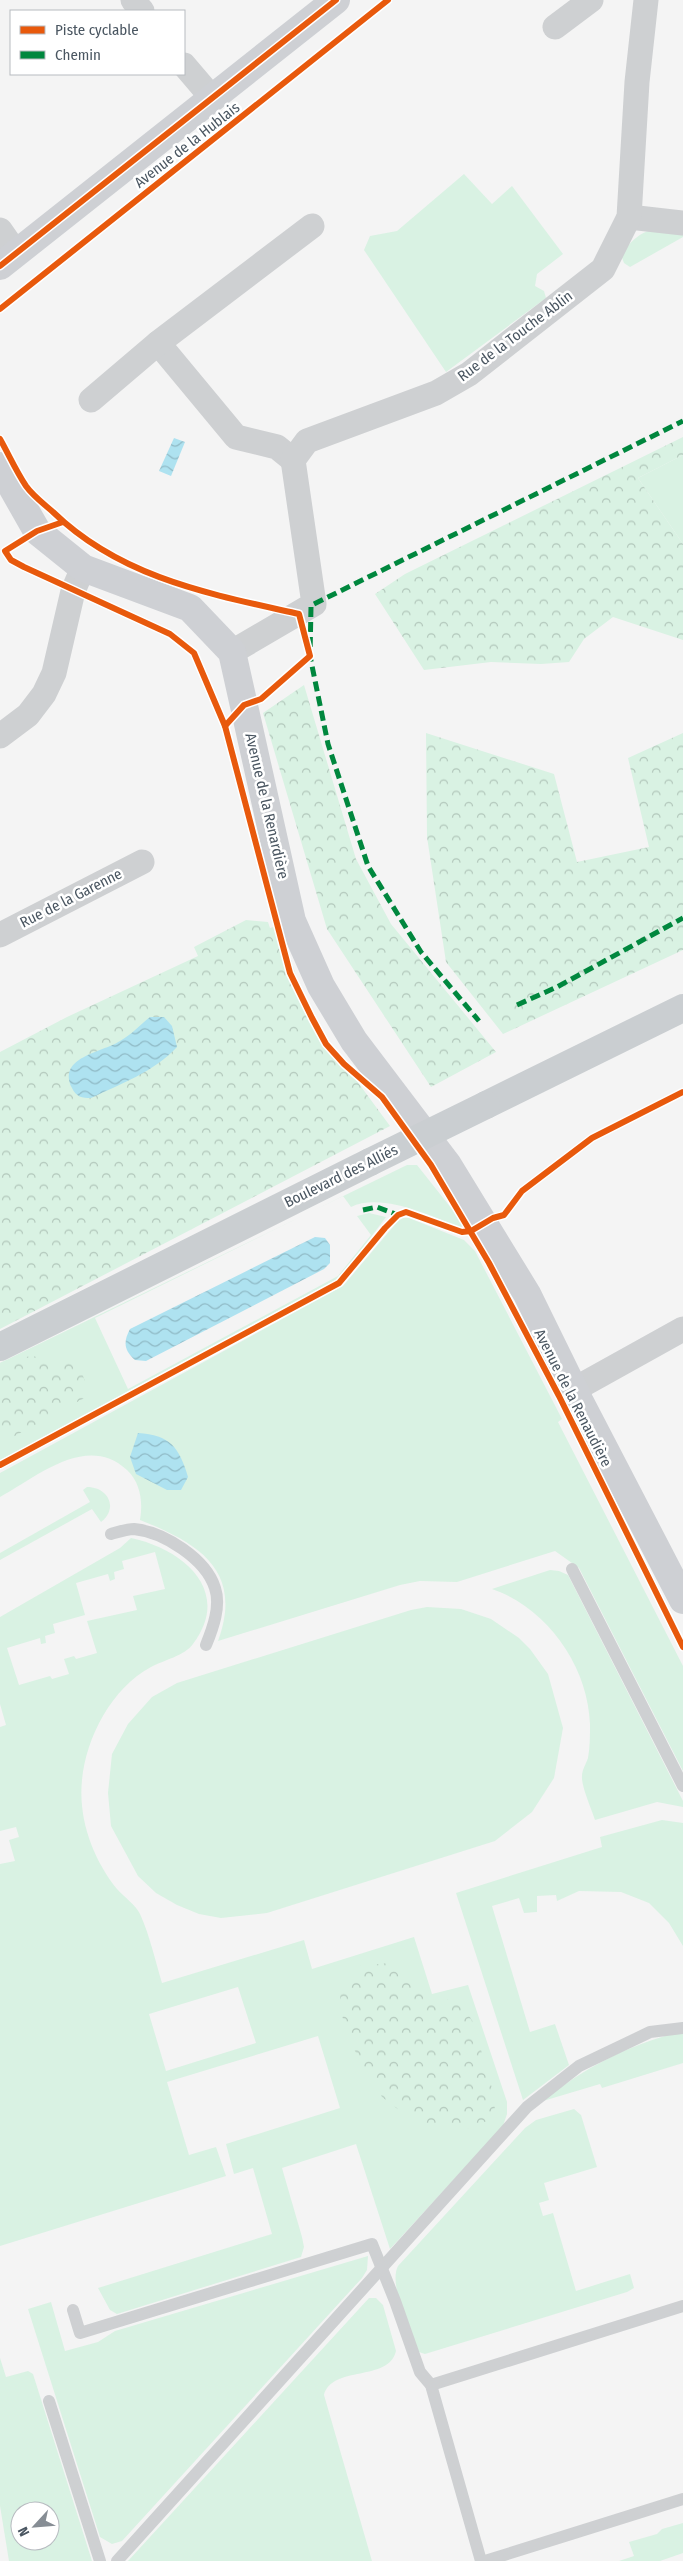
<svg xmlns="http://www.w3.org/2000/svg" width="683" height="2561" viewBox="0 0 683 2561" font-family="'Fira Sans Condensed',sans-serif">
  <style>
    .grass { fill: #d9f2e3; fill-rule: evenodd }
    .forest { fill: url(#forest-crowns) }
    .water { fill: url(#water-waves) }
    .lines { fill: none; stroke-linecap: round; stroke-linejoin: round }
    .lane { stroke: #ced0d2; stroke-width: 12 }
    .street { stroke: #ced0d2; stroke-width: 25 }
    .secondary { stroke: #ced0d4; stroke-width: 28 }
    .primary { stroke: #caced1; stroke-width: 28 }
    .primary-bridge { stroke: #caced1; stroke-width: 28 }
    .quiet { stroke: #00873e; stroke-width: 5; stroke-dasharray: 10 5; stroke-linecap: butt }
    .cycleway-casing { stroke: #fff; stroke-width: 9 }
    .cycleway { stroke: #e8590c; stroke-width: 6 }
    .labels { text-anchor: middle; stroke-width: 5; stroke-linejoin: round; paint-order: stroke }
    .street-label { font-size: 15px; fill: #4a5661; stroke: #fff }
  </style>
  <defs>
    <pattern id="forest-crowns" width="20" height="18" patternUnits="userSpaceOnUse" patternTransform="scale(1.25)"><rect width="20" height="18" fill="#d9f2e3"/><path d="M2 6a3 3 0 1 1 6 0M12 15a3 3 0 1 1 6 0" fill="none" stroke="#b2c7bb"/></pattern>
    <pattern id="water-waves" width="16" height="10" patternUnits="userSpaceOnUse" patternTransform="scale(1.25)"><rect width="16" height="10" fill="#aee2f0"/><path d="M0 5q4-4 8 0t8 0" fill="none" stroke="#90bac6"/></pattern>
  </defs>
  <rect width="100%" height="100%" fill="#f4f4f4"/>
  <g class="grass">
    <path d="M464,174L492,204L512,186L563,254L537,274L535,286L544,291L546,298L446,372L364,250L370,236L397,231Z"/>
    <path d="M683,226V237L630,267L624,263L621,255C641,227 650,230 683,226Z"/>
    <path d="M683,455V544L638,478Z"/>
    <path d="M407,1165H417L463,1223L461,1228C432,1216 381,1192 351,1207L343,1196L95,1318L128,1389L338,1276L371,1235L357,1216L369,1213L386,1217L341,1277L0,1460V1363Z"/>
    <path d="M403,1218H409L464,1240L475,1251L562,1419L558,1422L683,1666V1771L579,1568L555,1551L457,1582L420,1581L400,1585L218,1641C244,1570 198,1543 140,1520C143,1503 141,1483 127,1470C87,1433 38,1476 0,1497V1473L343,1286L398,1221Z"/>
    <path d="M87,1487C108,1487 119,1508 101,1522L92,1509L0,1560V1553L90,1502L83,1490Z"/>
    <path d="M131,1538C183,1549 233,1591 193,1644C184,1656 164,1660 151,1667C112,1688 86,1737 82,1780C78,1819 93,1859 117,1889C124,1897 136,1905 140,1914C150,1936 155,1960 162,1983L304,1940L312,1969L414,1937L432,1994L468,1985L507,2102V2114L503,2126L390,2249L356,2144L282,2168L302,2237L304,2247L301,2257L117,2314L110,2310L98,2288L272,2234L253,2168L234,2174L226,2144L340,2108L318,2036L167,2082L189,2155L216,2147L226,2176L0,2246V1864L15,1861L9,1840L19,1837L16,1827L0,1831V1727L6,1725L0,1704V1617L120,1548ZM155,1552L165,1589L133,1596L137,1610L87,1621L97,1653L76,1659L74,1656L64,1659L69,1674L52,1679L50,1676L19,1685L7,1648L40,1638L41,1644L46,1643L45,1636L55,1633L53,1624L85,1615L76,1583L108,1574L110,1581L115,1579L114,1572L124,1569L122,1561ZM238,1987L256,2043L166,2071L149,2014Z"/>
    <path d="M550,1570L559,1571L568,1575L683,1801V1807L657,1802L595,1820C592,1810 581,1786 582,1776C582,1770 586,1764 588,1758C590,1747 590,1735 590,1724C588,1666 547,1608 492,1589Z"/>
    <path d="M427,1607L461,1609L491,1619L519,1638L530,1649L548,1674L563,1728L554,1778L532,1812L495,1841L267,1913L221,1918L199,1914L177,1905L156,1893L138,1876L111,1826L108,1793L112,1754L128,1724L152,1697L177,1683L411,1610Z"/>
    <path d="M662,1820L683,1823V1946L669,1923L649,1903L621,1892L579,1891L557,1901L556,1895L537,1896V1912L524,1913L519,1898L492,1906L530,2032L555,2024L569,2065L523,2100L456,1893L602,1847L600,1837Z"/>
    <path d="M683,2031V2063L602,2088L600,2084L543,2101C585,2067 630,2044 683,2031Z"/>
    <path d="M574,2109L581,2115L597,2167L544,2183L549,2200L539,2203L543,2216L553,2213L576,2291L630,2274L634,2288L627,2292L425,2354L419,2352C411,2331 388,2285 398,2266L525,2128L536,2120Z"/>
    <path d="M368,2256L367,2270L362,2278L122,2541L112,2544L100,2537L28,2309L51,2302L65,2351L98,2342L115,2331Z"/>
    <path d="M369,2298H376L383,2305L396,2351C389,2382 332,2365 324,2395L372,2561H128Z"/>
    <path d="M0,2358L6,2377L28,2371L33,2374L92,2561H9L0,2506ZM20,2511H50V2541H20Z"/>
    <path d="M683,2523V2553L660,2561H619L634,2556L629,2542L657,2534L662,2529Z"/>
  </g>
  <g class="forest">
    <path d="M683,437V455L638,478L683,544V640L613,617L584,639L569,662L541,664L491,662L424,670L375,594L405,574Z"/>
    <path d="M304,685L356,859L391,924L496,1052L431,1087L327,929L263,713Z"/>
    <path d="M426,733L554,774L577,862L649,847L628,758L683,733V950L503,1034L446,962L427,837Z"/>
    <path d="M246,920L268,922L270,928L280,925L299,985L329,1043L390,1126L0,1329V1052L67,1017L198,956L194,947Z"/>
    <path d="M32,1356L79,1365L90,1395L0,1444V1363L7,1360Z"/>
    <path d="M389,1963L413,1979L431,2002L458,1998L473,2022L496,2102L492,2119L464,2130L416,2123L382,2097L348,2039L341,2011L340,1990L359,1966Z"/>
  </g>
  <g class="water">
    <path d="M174,438L185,442L171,476L159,471Z"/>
    <path d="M150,1017H164L172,1026L177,1047C154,1072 120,1084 91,1098C82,1098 76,1097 72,1088C57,1057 101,1053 120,1041C131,1035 140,1025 150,1017Z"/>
    <path d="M315,1237L325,1238L330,1245V1263L324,1269L146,1361L135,1360C124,1350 123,1342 130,1329Z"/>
    <path d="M138,1433C170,1435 179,1447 188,1477L181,1490H167L136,1474L130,1457Z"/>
  </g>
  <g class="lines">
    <g class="lane">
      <path d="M111,1534C118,1532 127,1529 134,1529C164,1532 206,1559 215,1588C221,1606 213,1628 206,1645"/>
      <path d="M572,1569L683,1786"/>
      <path d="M73,2310L80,2333L372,2244L395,2301L420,2372L431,2385L481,2561"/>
      <path d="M431,2385L683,2306"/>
      <path d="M49,2401L100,2561"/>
      <path d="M117,2561L527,2107L579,2066L650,2032L683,2028"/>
      <path d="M485,2561L683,2499"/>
    </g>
    <g class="street">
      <path d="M133,0L142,11"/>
      <path d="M555,27L591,0"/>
      <path d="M184,65L213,99"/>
      <path d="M629,217L683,223"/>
      <path d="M0,230L16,253"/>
      <path d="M158,343L236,437L277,447L293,460"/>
      <path d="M91,400L158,343L312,226"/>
      <path d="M232,652L314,604L293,460L307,441L436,393L469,374L603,269L629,217L637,82L646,0"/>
      <path d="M0,736L28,715L44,694L54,673L73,591L83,568"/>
      <path d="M0,935L142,862"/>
      <path d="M575,1389L683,1329"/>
    </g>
    <g class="secondary">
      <path d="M0,266L336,0"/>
      <path d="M0,466L37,531L83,568L190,608L232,652L292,921L321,986L354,1041L448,1165L527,1294L580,1402L683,1600"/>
    </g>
    <g class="primary">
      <path d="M486,1105L683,1008"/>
      <path d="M0,1347L370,1162"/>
    </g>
    <path class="primary-bridge" d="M370,1162L486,1105"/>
    <g class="quiet">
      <path d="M314,604L683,421"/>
      <path d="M311,607L310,656L328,744L368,866L421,952L479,1021"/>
      <path d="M517,1005L557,987L683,918"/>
      <path d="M363,1210L377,1207L398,1215"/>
    </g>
    <defs>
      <g id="cycleway">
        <path d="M0,266L336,0"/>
        <path d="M0,309L388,0"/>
        <path d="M0,439C9,455 16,471 26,486C33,496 44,504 53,512C121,578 210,594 299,614L310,656L261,699L244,705L225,726"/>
        <path d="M63,522L37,531L5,551L11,560L24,567L170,634L194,653L225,726L290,973L312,1018L326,1044L344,1064L382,1097L431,1165L489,1263L559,1396L683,1647"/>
        <path d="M0,1465L339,1283L385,1228L398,1215L406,1212L462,1232L471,1231L493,1218L504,1215L522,1191L592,1138L683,1092"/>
      </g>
    </defs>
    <use href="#cycleway" class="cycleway-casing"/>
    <use href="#cycleway" class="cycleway"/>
  </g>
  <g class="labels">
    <g class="street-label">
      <text transform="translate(187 145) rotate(-38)" y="5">Avenue de la Hublais</text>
      <text transform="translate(515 336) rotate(-37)" y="5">Rue de la Touche Ablin</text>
      <text transform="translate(267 806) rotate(77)" y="5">Avenue de la Renardière</text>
      <text transform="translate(71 898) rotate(-27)" y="5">Rue de la Garenne</text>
      <text transform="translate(341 1176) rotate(-26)" y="5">Boulevard des Alliés</text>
      <text transform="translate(573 1398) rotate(63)" y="5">Avenue de la Renaudière</text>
    </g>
  </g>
  <rect x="10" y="10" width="175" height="65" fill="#ffffff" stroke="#b7bbc0"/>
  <rect x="20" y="26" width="25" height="8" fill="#e8590c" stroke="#b7bbc0"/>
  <text x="55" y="35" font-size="15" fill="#4a5661">Piste cyclable</text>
  <rect x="20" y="51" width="25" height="8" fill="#00873e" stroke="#b7bbc0"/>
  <text x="55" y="60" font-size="15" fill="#4a5661">Chemin</text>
  <g transform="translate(35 2526) rotate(244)"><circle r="24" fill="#ffffff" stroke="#b7bbc0"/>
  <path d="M0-4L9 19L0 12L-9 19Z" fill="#868d94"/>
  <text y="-8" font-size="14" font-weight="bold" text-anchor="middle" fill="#4a5661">N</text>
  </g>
</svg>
